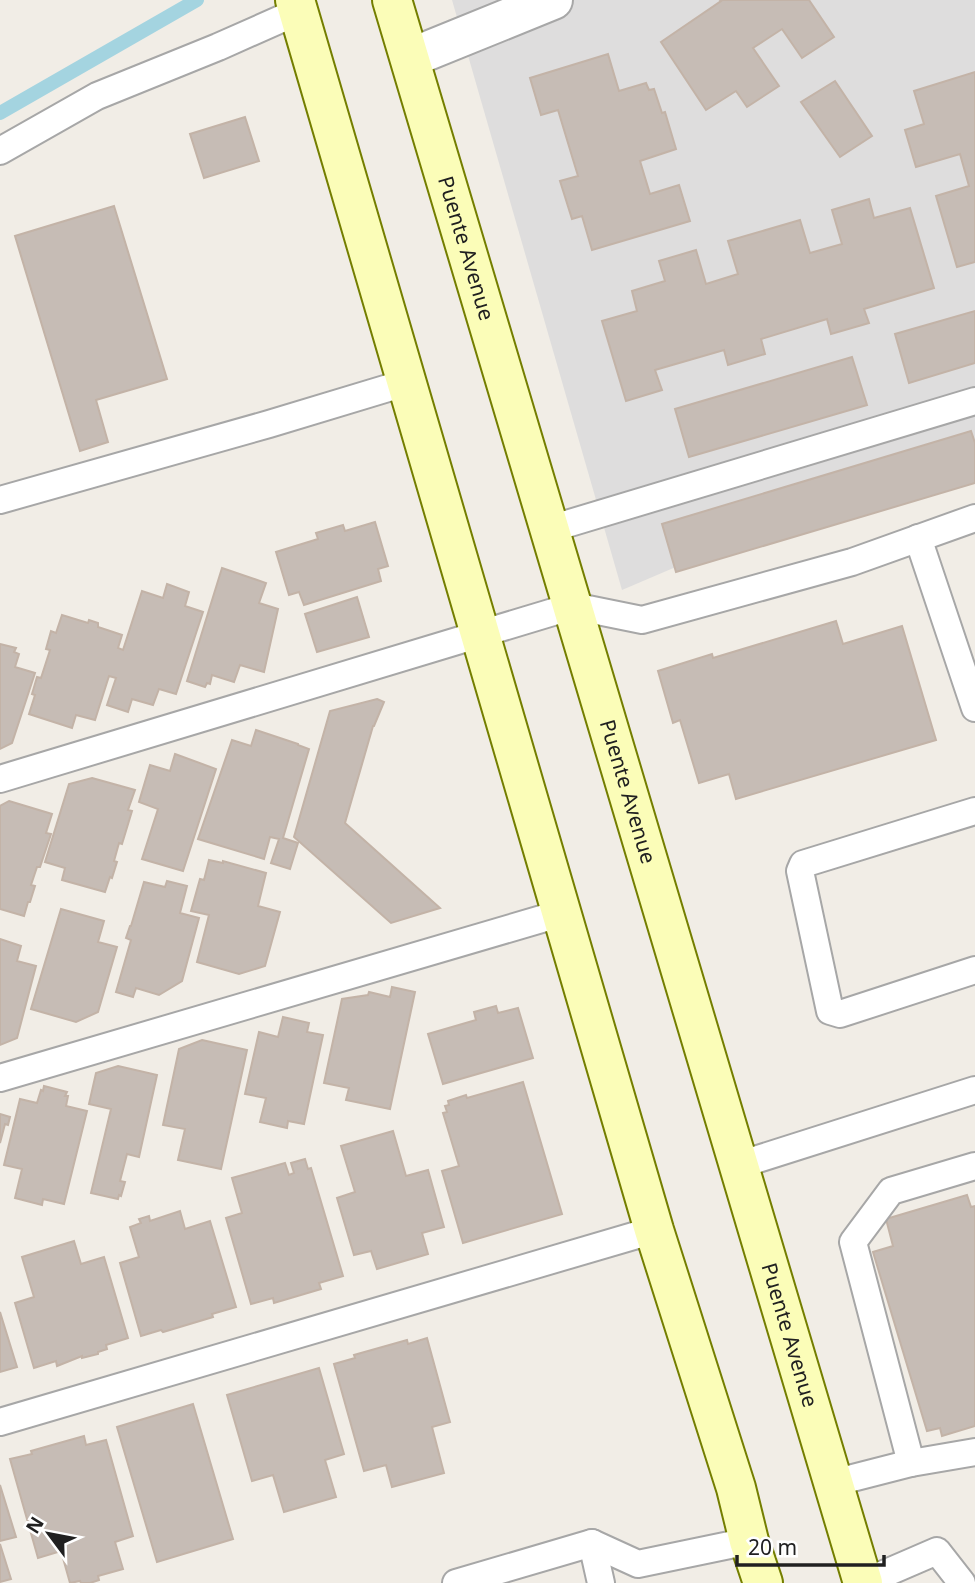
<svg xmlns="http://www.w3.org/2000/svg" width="975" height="1583" viewBox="0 0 975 1583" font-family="'Noto Sans',sans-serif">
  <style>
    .residential { fill: #dedddd }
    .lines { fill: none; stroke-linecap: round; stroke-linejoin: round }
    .stream { stroke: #a4d4e0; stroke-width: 14 }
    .building { fill: #c6bcb5; stroke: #c3b3a7; stroke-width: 2 }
    .service-casing { stroke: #a7a7a7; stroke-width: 30 }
    .minor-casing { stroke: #a7a7a7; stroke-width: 42 }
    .secondary-casing { stroke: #747e00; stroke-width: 42 }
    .service { stroke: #fff; stroke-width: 26 }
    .minor { stroke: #fff; stroke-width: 38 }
    .secondary { stroke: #fbfdb8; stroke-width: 38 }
    .labels { text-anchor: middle; stroke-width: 6; stroke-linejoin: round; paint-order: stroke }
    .street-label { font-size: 21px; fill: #202020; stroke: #fff }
  </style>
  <rect width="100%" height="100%" fill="#f1ede6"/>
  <path class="residential" d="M452,0H975V439L622,590Z"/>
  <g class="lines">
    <path class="stream" d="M0,113L197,0"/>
  </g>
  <g class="building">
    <path d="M720,0H809L834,37L802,58L782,29L753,48L779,86L747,107L736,91L706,110L661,42L721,1Z"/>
    <path d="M608,54L619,91L646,83L649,90L654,89L662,113L665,112L676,149L640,161L650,194L679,185L690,221L592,250L582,216L572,219L560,181L578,176L558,110L541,115L530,78Z"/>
    <path d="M975,72V262L957,267L936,196L969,186L960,154L916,167L905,130L924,124L914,91Z"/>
    <path d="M835,81L872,136L840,157L801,102Z"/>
    <path d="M245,117L259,161L204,178L190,134Z"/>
    <path d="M869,199L874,218L910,208L934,288L864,309L869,323L831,334L827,319L761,339L765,354L728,365L724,350L655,370L662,390L626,401L602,321L637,311L632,291L665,281L659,261L696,250L706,284L738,274L728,241L800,220L810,253L842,244L832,210Z"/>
    <path d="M114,206L167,379L96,400L108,442L80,451L15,236Z"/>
    <path d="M975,311V363L909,383L895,334Z"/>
    <path d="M852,357L867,405L689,457L675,409Z"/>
    <path d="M971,431L975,443V483L676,572L662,524Z"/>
    <path d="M375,522L388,566L378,569L381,581L304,605L299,592L289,595L276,552L318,539L316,533L343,525L345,531Z"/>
    <path d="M222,568L266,583L259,603L278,609L264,672L240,665L234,682L212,675L210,684L207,683L205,687L187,681Z"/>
    <path d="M167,584L189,592L185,606L203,612L176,694L159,689L153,705L132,699L128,712L107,705L116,678L109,676L95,720L76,715L72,728L29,714L35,695L32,694L37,677L41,678L50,650L46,649L51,631L56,633L62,615L88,623L89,620L98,623V627L122,635L118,648L123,650L142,591L163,598Z"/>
    <path d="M357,597L369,637L317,652L305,614Z"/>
    <path d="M836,621L843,644L902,626L936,740L736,799L729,774L699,783L680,720L673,723L658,671L712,654L713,658Z"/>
    <path d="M0,644L16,648L14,652L19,654L15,667L35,673L12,743L0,749Z"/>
    <path d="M377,699L384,702L374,726H373L345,823L440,908L391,923L294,837L330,711Z"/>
    <path d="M256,730L298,744V745L309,749L283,838L298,843L290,869L271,863L279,839L270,837L264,859L198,839L232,740L251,746Z"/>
    <path d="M175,754L216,769L183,871L142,859L158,809L139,802L150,765L170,771Z"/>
    <path d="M92,778L135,790L128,810L132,811L122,844L119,843L114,861L117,862L112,878L110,877L105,892L62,880L65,868L45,862L69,784Z"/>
    <path d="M9,801L52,814L46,833L51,834L40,867H37L31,885L35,886L30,902H28L24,916L0,909V806Z"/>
    <path d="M209,860L223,863V861L266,873L258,906L280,912L265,966L239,974L197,962L209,915L191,911L200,879L204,880Z"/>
    <path d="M167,881L187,886L180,913L199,918L182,981L159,995L136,988L133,997L116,992L131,940L126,938L130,926H131L144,882L165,887Z"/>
    <path d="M61,909L104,921L98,942L117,947L98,1012L76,1022L31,1009Z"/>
    <path d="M0,939L21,946L17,961L36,966L17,1038L0,1045Z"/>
    <path d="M392,987L415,992L390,1109L346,1100L349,1088L324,1083L342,999L368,995L369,992L390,997Z"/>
    <path d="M496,1006L498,1013L518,1008L533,1058L443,1084L428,1034L476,1020L474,1012Z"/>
    <path d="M283,1017L309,1023L307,1032L323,1035L304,1124L288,1121L287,1128L260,1122L266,1098L245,1094L259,1032L278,1037Z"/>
    <path d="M202,1040L247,1050L221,1169L178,1160L185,1129L163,1125L179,1049Z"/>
    <path d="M118,1066L157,1075L139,1157L127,1154L120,1181L125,1182L121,1196L119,1195L118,1199L91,1193L111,1109L89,1104L96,1073Z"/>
    <path d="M523,1082L562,1214L463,1243L442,1171L459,1166L443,1113L447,1112L445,1106L449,1105L448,1101L466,1095L467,1098Z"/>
    <path d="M44,1086L67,1092L65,1096H68L66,1106L87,1111L64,1204L43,1199L42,1205L15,1198L22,1169L4,1165L20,1099L37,1103L41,1090L43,1091Z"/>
    <path d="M0,1114L10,1117L8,1125L5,1124L0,1143Z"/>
    <path d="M393,1131L406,1176L428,1170L444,1227L422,1233L428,1254L377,1269L371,1251L354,1255L337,1198L355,1192L341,1146Z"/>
    <path d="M305,1159L308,1169L311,1168L343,1276L319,1283L321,1289L274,1303L273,1298L251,1304L226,1218L242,1213L232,1178L285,1163L289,1175L294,1173L291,1163Z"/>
    <path d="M967,1195L971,1207L975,1206V1426L942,1436L940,1428L927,1431L873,1252L893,1246L886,1219Z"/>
    <path d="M180,1211L185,1229L210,1221L236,1307L212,1314L213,1317L163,1332L161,1330L141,1336L120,1263L139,1257L130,1227L141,1223L139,1219L149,1216L150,1221Z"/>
    <path d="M74,1241L81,1264L104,1257L128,1338L106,1345L107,1349L98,1352V1354L82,1358V1356L57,1366L56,1361L34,1368L15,1303L34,1297L22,1257Z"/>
    <path d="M0,1312L17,1367L0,1372Z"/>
    <path d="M427,1338L450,1422L432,1427L444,1473L392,1487L386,1465L364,1471L334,1364L355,1358L354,1355L407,1340L408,1344Z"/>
    <path d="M319,1368L344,1454L325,1460L336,1497L284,1512L273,1475L252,1481L227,1395Z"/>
    <path d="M193,1404L233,1539L157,1562L117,1427Z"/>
    <path d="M84,1436L86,1445L106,1440L133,1536L115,1542L123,1569L98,1576L99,1580L90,1583H81L80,1581L70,1583L61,1551L38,1558L10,1459L32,1454L31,1451Z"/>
    <path d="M0,1485L16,1537L0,1541Z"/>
    <path d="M0,1544L11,1579L0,1582Z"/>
  </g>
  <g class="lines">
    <defs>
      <g id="service">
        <path d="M0,151L97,96L218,47L299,11"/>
        <path d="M0,500L269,424L408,382"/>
        <path d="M550,529L975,401"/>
        <path d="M918,538L975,708"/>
        <path d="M0,779L573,606L642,620L852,562L975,518"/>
        <path d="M975,811L803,864L800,871L830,1011L840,1014L975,970"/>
        <path d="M0,1078L562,913"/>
        <path d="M739,1165L975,1090"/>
        <path d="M975,1166L891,1191L853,1242L911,1463L975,1452"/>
        <path d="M0,1422L654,1230"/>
        <path d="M833,1483L911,1463"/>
        <path d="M592,1543L638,1564L749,1541"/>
        <path d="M456,1583L592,1543L601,1583"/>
        <path d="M863,1583L937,1551L962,1583"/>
      </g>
      <path id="minor" d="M410,58L553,0"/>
      <g id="secondary">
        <path d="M295,0L654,1230L736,1488L749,1541L763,1583"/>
        <path id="s1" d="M392,0L863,1583"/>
      </g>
    </defs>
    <use href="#service" class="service-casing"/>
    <use href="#minor" class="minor-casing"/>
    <use href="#secondary" class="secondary-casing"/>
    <use href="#service" class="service"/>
    <use href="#minor" class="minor"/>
    <use href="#secondary" class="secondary"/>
  </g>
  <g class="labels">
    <g class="street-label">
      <text dy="7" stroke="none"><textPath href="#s1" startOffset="259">Puente Avenue</textPath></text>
      <text dy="7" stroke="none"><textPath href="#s1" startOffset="826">Puente Avenue</textPath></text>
      <text dy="7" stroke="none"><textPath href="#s1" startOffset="1393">Puente Avenue</textPath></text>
    </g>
  </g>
  <g transform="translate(49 1534) rotate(302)" stroke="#ffffff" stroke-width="5" paint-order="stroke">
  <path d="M0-5L12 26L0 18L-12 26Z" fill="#202020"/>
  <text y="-10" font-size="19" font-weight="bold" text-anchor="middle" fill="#202020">N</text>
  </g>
  <path d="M737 1555v10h147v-10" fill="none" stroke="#202020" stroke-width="3.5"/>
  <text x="748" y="1555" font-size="21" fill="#202020" stroke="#ffffff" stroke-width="5" paint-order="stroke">20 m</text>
</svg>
